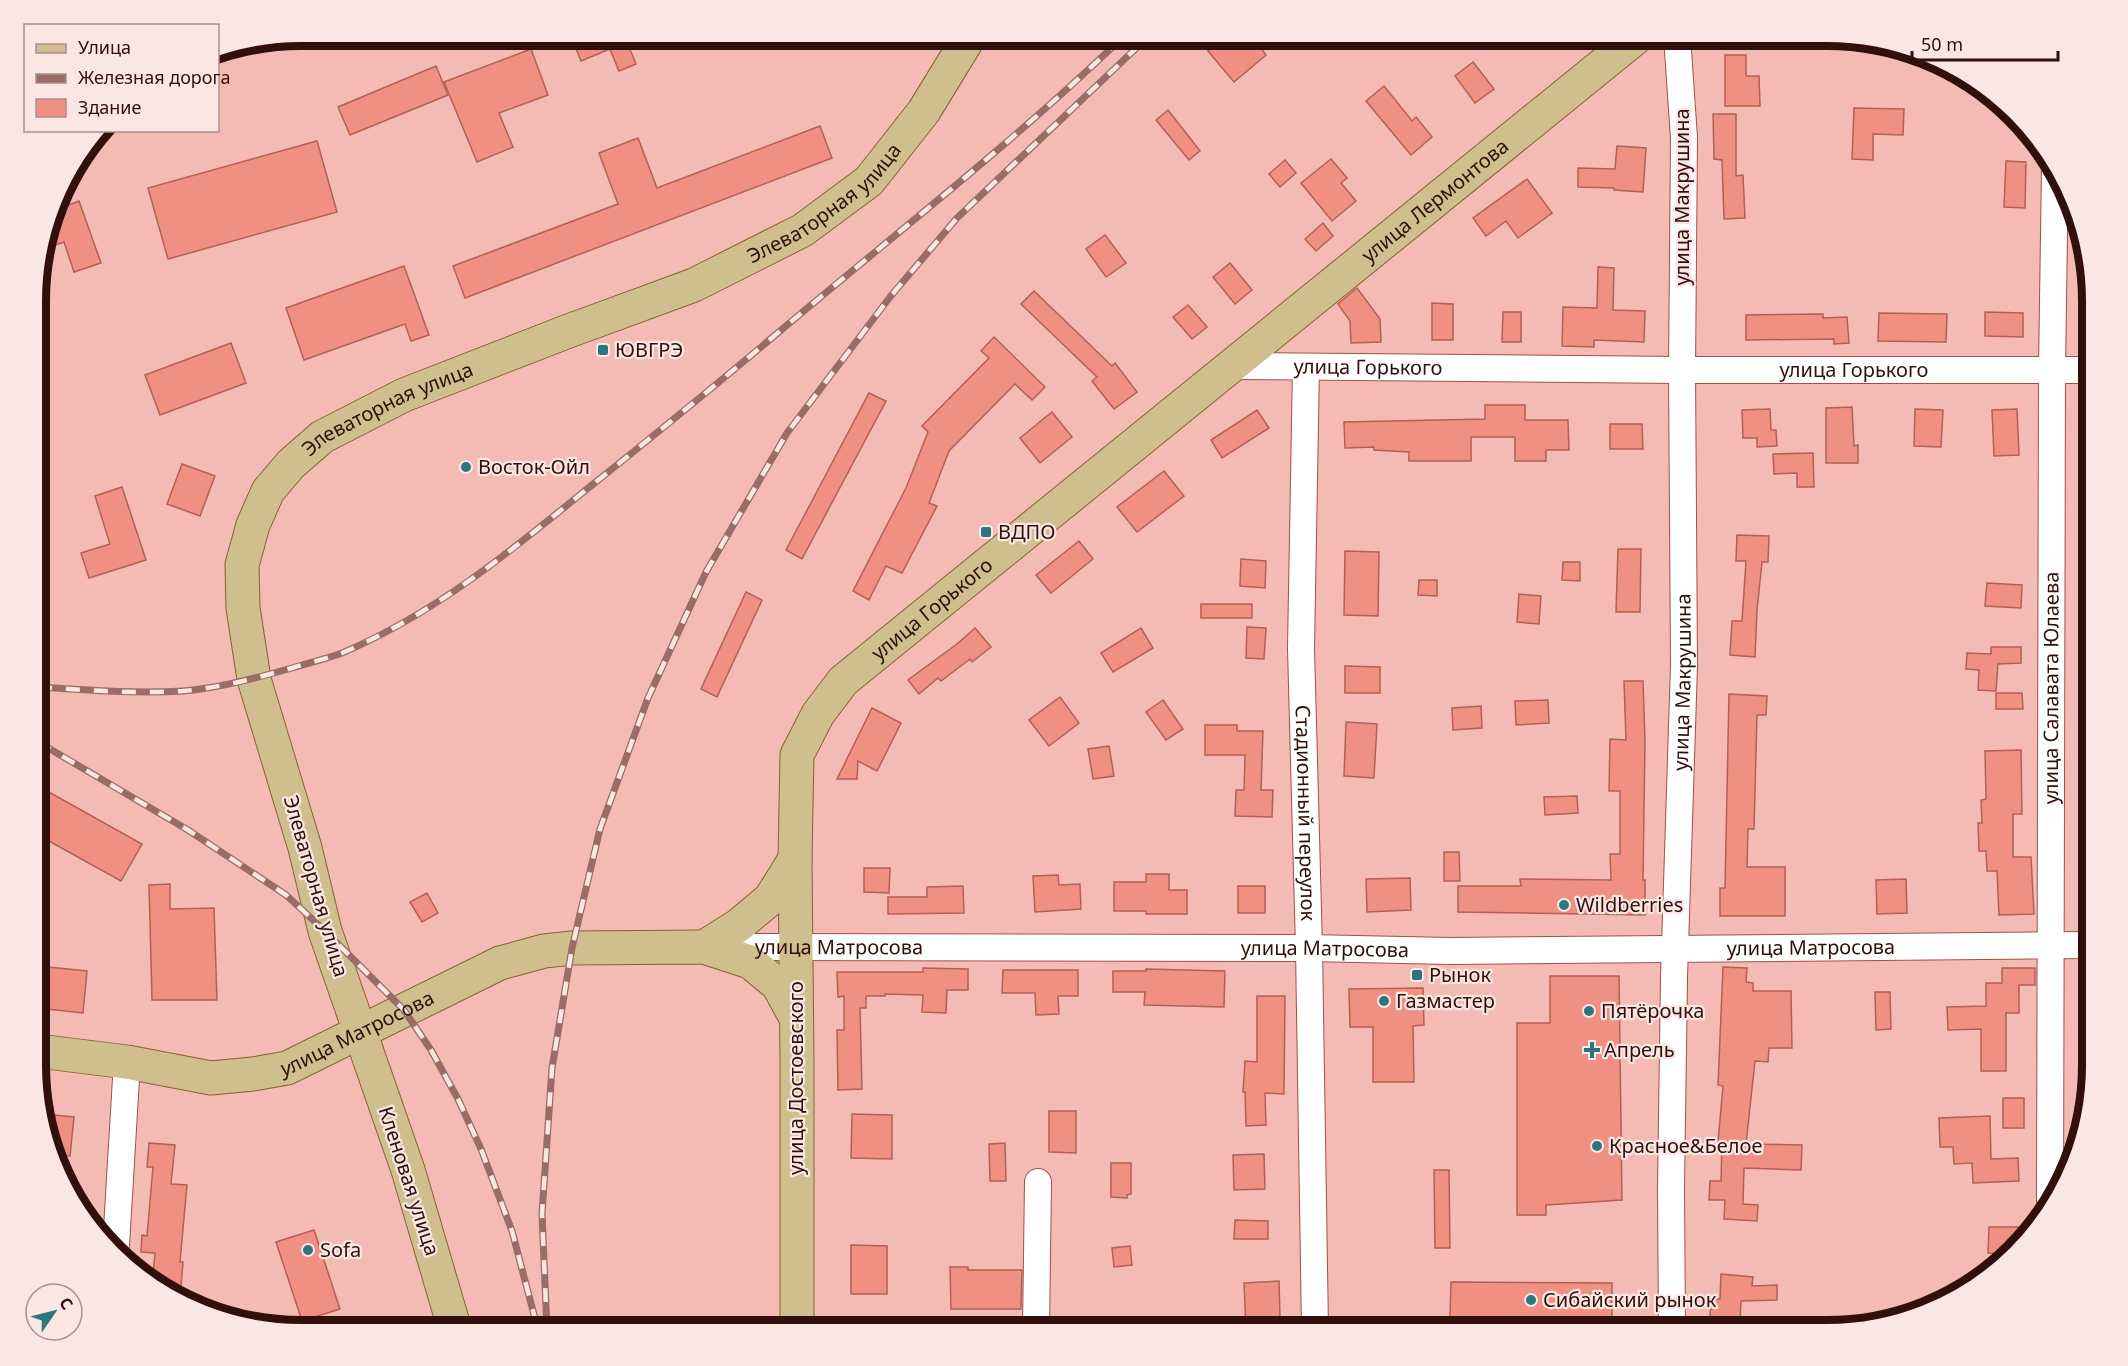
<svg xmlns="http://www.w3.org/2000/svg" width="2128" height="1366" viewBox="0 0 2128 1366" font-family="'Noto Sans',sans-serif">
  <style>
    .building { fill: #ef9083; stroke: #b46056; stroke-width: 1.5 }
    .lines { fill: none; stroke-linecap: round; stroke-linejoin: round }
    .minor-casing { stroke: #a25047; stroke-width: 28 }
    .major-casing { stroke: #84642f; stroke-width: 35 }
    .minor { stroke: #fff; stroke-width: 26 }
    .major { stroke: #d0be8e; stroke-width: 33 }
    .rail-casing { stroke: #9a6c66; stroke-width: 7 }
    .rail { stroke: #fae6e3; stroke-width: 4.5; stroke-dasharray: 14; stroke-linecap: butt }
    .poi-dot { fill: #2d757f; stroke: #fae6e3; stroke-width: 2 }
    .labels { text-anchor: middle; stroke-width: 4.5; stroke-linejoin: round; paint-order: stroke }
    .street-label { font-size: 20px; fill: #31100c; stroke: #fae6e3 }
    .poi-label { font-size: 20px; fill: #31100c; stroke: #fae6e3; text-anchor: start }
    .rim { fill: none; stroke: #31100c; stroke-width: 8 }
  </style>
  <rect width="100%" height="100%" fill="#f3bbb3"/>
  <g class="building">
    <path d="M586,36H641L627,42L636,64L619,71L610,49L581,61L573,41Z"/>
    <path d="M1244,36H1251L1266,55L1234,82L1208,51L1221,40L1228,49Z"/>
    <path d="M531,49L548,95L499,113L513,147L477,162L444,82Z"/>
    <path d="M1725,55H1746V76H1759L1760,106H1725Z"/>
    <path d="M1473,62L1494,89L1475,103L1455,76Z"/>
    <path d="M436,66L448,95L350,135L338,107Z"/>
    <path d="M1384,86L1412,121L1416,117L1432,137L1411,155L1366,101Z"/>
    <path d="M1854,108L1904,109L1903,135L1873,134V160L1852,159Z"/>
    <path d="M1168,110L1200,151L1189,160L1156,120Z"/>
    <path d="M1713,114H1736V176L1743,175L1745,218L1724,219L1722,160L1714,159Z"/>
    <path d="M820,126L832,158L465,298L453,266L618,204L599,153L638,138L657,188Z"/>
    <path d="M317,141L337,212L168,259L148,188Z"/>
    <path d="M1617,146L1646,148L1643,192L1614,190V188L1578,187V168L1615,169Z"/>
    <path d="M1331,159L1347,178L1341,183L1356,201L1332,221L1301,183Z"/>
    <path d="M1285,160L1296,173L1280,187L1269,174Z"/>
    <path d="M2006,161L2026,162L2025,208L2004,207Z"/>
    <path d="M1527,179L1552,213L1518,238L1506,221L1486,236L1473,218Z"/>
    <path d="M79,201L101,263L74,272L64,242L44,249L56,210Z"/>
    <path d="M1323,223L1333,236L1316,251L1305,239Z"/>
    <path d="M1105,235L1126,263L1106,277L1086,249Z"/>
    <path d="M1230,263L1252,290L1235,304L1213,277Z"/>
    <path d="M404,266L429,335L411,341L405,324L304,360L286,308Z"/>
    <path d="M1598,267L1614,268L1613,310L1645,311L1644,342L1594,340V347L1562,346L1563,307L1597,308Z"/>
    <path d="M1357,288L1380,319L1381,342L1351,343L1350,321L1338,304Z"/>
    <path d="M1034,291L1112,366L1115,363L1137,392L1114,409L1092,381L1097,377L1021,304Z"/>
    <path d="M1432,303L1453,304V340H1432Z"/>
    <path d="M1188,305L1207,327L1192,339L1173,317Z"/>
    <path d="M1503,312H1521V342H1502Z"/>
    <path d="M1985,312L2023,313V337L1985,336Z"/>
    <path d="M1879,313L1947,314L1946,342L1878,341Z"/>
    <path d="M1823,314V318L1847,317L1849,343L1834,344V339L1746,340V315Z"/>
    <path d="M994,337L1045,387L1032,400L1015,384L949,451L929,503L937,506L902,573L886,566L869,600L853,591L906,488L928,432L922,426L989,358L981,351Z"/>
    <path d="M231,343L246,383L160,415L145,375Z"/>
    <path d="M869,393L886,401L802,559L786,550Z"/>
    <path d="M1485,405H1525V420H1568L1569,450H1546V461H1515V437H1471V461H1409V452L1374,450V447L1345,448L1344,422L1485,419Z"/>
    <path d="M1852,407L1854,446L1858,445V463H1826V408Z"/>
    <path d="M1770,409L1771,430H1776L1777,446L1757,447V438H1743L1742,410Z"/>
    <path d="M1915,409L1943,410L1941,447L1914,446Z"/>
    <path d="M2017,409L2019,455L1994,456L1992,410Z"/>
    <path d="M1257,410L1269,428L1222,458L1211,440Z"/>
    <path d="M1052,412L1072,437L1040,463L1020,438Z"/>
    <path d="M1610,424H1642L1643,449H1610Z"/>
    <path d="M1813,453L1814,487H1797V473L1774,474L1773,454Z"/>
    <path d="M182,464L215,476L200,516L167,504Z"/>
    <path d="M1164,471L1184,496L1137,532L1117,507Z"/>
    <path d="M122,487L146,560L89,578L81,553L110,544L95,496Z"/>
    <path d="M1737,535L1769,536L1768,562H1762L1757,610L1755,657L1730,655L1732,621H1742L1746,561H1736Z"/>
    <path d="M1079,541L1093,559L1051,593L1036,575Z"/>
    <path d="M1618,549H1641L1640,612H1616Z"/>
    <path d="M1345,551L1379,552L1378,616L1344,615Z"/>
    <path d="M1241,559L1266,561L1265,588L1240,586Z"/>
    <path d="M1563,562H1580V581L1562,580Z"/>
    <path d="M1419,580H1437V596L1418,595Z"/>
    <path d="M1987,583L2022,585L2021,608L1985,606Z"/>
    <path d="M746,592L762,600L717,697L701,689Z"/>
    <path d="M1519,594L1541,596L1539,624L1517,622Z"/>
    <rect x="1201" y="604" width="51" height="14"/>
    <path d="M1247,627L1266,628L1264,659L1246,658Z"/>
    <path d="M975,628L991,647L972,662L970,659L941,681L938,678L919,694L908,680L957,644Z"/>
    <path d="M1141,628L1153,648L1113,672L1101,653Z"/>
    <path d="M1991,647H2021V663L1998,664L1996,691L1978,690L1979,670L1966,669L1967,653L1991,654Z"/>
    <path d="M1345,666L1380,667V693H1345Z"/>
    <path d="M1624,681H1643L1645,740L1643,880H1645V915L1458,912V886H1521L1520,879L1611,880L1610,854H1620V791H1609L1610,739L1626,740Z"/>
    <path d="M1996,693H2022L2023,709H1996Z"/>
    <path d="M1729,694L1767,696L1766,715H1757L1754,829H1748L1747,867H1785V916H1720V888H1725Z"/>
    <path d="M1060,697L1079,723L1049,746L1029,720Z"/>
    <path d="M1163,700L1183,729L1166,740L1146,712Z"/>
    <path d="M1548,700L1549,723L1516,725L1515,701Z"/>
    <path d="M1481,706L1482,728L1453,730L1452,708Z"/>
    <path d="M872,708L901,723L877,771L858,761L857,779H837Z"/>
    <path d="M1346,722L1377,724L1374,778L1344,776Z"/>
    <path d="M1205,725H1237V731H1263L1261,790H1273L1272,817L1235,816L1236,790H1244L1245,755H1205Z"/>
    <path d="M1109,746L1114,776L1093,779L1088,749Z"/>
    <path d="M2021,750L2022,814H2013V857H2031L2034,914L1999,915L1997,871H1987L1986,851H1979L1978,823H1982L1981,800L1986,799L1985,751Z"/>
    <path d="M38,786L142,844L121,881L38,835Z"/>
    <path d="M1577,796L1578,813L1545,815L1544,797Z"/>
    <path d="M1444,852H1459L1460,881H1444Z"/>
    <path d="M864,868H890L889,893L864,892Z"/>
    <path d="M1146,874H1169V890H1187V914H1146V911H1114V882H1146Z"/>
    <path d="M1058,875L1059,885L1080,884L1081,909L1035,912L1033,876Z"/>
    <path d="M1410,878L1411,910L1367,912L1366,879Z"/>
    <path d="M1906,879L1907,913L1877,914L1876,880Z"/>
    <path d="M170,884V909L214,908L217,1000H152L149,885Z"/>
    <path d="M963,886L964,913L888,914V897H927V887Z"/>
    <rect x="1238" y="886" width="27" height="27"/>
    <path d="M427,893L438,913L422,922L410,902Z"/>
    <path d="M38,966L87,971L83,1013L38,1008Z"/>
    <path d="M1723,967L1747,968L1746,982L1753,983V991H1791L1792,1048H1769L1768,1062L1755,1061L1746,1144L1802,1145L1801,1170L1744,1168L1743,1204L1758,1205L1757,1221L1724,1219L1725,1200H1709L1710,1181H1721L1722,1142H1718L1723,1086L1718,1085Z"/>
    <path d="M923,968L968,969V990H947L946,1013L922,1012L923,995L885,994V996H866V1008H860L862,1089L838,1090L837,1030H844V996L838,997L837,972H923Z"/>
    <path d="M2002,968H2035V985H2019V1013H2006V1071H1981V1029L1948,1030L1947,1007L1986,1006V983H2002Z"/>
    <path d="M1146,969L1225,971L1224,1007L1144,1005L1145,992H1113V971H1146Z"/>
    <path d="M1003,970H1078V996H1058L1059,1014L1036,1015L1035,993H1002Z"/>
    <path d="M1550,976H1619L1622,1200L1546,1205V1215H1517V1023H1550Z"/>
    <path d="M1423,988L1424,1025L1413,1026L1414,1082H1373V1027H1350L1349,989Z"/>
    <path d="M1875,992H1890L1891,1029L1876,1030Z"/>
    <path d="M1257,996H1285L1284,1094L1265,1093L1266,1125L1246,1126L1245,1092H1243L1245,1061L1257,1062Z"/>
    <rect x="2003" y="1098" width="21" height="30"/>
    <path d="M1049,1111H1076V1153L1049,1152Z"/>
    <path d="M43,1114L74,1117L70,1156L57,1155Z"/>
    <path d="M852,1114L892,1115V1159L851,1158Z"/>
    <path d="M1990,1116L1991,1159L2018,1158L2019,1181L1973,1183L1972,1163L1954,1164L1953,1147H1940L1939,1118Z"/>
    <path d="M149,1143L175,1145L171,1184L187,1185L180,1262H183L180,1298L152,1284L155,1253L141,1252L142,1235L147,1236L153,1167H147Z"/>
    <path d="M1005,1143L1006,1181H990L989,1144Z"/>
    <path d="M1264,1154L1265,1189L1234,1190L1233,1155Z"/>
    <path d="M1111,1163H1131V1194L1127,1195V1198L1111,1197Z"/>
    <path d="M1434,1170H1449L1450,1248H1435Z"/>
    <path d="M1235,1220L1268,1221V1239H1234Z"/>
    <path d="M1989,1227H2031L2003,1254L1988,1253Z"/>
    <path d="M314,1230L340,1309L302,1321L276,1242Z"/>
    <path d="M851,1245L887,1246V1294H851Z"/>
    <path d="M1130,1246L1132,1265L1114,1267L1112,1248Z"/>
    <path d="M950,1267H968V1270H1022L1021,1309H951Z"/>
    <path d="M1721,1274L1753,1277L1752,1286L1777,1285V1300L1741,1301L1740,1321L1710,1319L1711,1299H1720Z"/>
    <path d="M1279,1281L1280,1317L1266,1318V1330H1246L1244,1283Z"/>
    <path d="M1451,1282L1612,1283V1330H1475V1317H1450Z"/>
  </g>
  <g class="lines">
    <defs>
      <g id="minor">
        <path id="s1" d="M1232,366L1682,370H2091"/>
        <path id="s2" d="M1306,367L1301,648L1309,948L1315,1330"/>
        <path id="s3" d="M722,947L1309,948L1450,951L2091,945"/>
        <path id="s4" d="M2050,1208L2052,370L2055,167"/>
        <path d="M116,1245L127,1062"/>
        <path d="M1036,1330L1038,1182"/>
        <path id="s5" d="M1672,1330L1671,1189L1674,978L1684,665L1682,370L1684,138L1677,36"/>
      </g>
      <g id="major">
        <path d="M704,947L739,925L770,899L795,859"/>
        <path id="s6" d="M38,1051L127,1062L211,1078L253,1074L287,1068L500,963L544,951L572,948L704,947L750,962L778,985L796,1018"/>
        <path id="s7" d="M455,1330L408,1170L325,931L305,848L254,679L243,608L242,565L253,525L268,491L291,464L322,437L361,417L404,395L566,332L694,285L803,230L869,181L924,111L965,44L968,36"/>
        <path id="s8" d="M797,1330V1061L795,859L797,755L818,714L843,681L1638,36"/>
      </g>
    </defs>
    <use href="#minor" class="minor-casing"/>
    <use href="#major" class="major-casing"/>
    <use href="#minor" class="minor"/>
    <use href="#major" class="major"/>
    <defs>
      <g id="rail">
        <path d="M38,687C86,690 135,694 183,691C219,688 256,678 292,668C308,663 326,659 342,653C434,614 510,552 587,489C652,437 716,385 780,331C895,234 1015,141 1124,36"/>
        <path d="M38,742L188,830L286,895L325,931L404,1010L431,1050L458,1099L481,1149L512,1231L538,1330"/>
        <path d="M547,1330L542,1214L552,1068L572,948L600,829L648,698L706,572L787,433L890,297L957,218L1149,36"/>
      </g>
    </defs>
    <use href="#rail" class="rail-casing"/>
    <use href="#rail" class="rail"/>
  </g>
  <g class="poi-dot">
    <rect x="597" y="344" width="12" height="12" rx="3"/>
    <circle cx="466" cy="467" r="6"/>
    <rect x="980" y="526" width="12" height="12" rx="3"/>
    <circle cx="1564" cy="905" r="6"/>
    <rect x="1411" y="969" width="12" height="12" rx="3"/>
    <circle cx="1384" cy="1001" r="6"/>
    <circle cx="1589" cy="1011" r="6"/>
    <path d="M1589 1041h6v6h6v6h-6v6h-6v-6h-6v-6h6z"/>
    <circle cx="1597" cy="1146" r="6"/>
    <circle cx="308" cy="1250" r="6"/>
    <circle cx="1531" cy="1300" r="6"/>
  </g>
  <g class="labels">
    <g class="street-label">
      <text transform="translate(1682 197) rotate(-90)" y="7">улица Макрушина</text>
      <text dy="7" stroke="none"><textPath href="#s7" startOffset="1509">Элеваторная улица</textPath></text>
      <text dy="7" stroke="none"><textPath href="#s8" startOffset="1425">улица Лермонтова</textPath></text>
      <text dy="7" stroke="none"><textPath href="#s1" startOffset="136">улица Горького</textPath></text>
      <text dy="7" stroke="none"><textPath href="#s1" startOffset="622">улица Горького</textPath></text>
      <text dy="7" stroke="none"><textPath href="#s7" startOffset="1023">Элеваторная улица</textPath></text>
      <text dy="7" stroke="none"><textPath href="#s8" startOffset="777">улица Горького</textPath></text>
      <text dy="7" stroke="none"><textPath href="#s5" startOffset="648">улица Макрушина</textPath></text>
      <text dy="7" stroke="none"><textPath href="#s4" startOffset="520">улица Салавата Юлаева</textPath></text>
      <text dy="7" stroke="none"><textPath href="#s2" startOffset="446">Стадионный переулок</textPath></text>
      <text transform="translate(316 886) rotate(74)" y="7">Элеваторная улица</text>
      <text dy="7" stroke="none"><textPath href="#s3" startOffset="117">улица Матросова</textPath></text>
      <text dy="7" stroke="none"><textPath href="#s3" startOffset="1089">улица Матросова</textPath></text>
      <text dy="7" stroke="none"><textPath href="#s3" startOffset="603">улица Матросова</textPath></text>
      <text dy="7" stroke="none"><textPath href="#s6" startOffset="330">улица Матросова</textPath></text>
      <text transform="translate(796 1078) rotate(-90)" y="7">улица Достоевского</text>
      <text transform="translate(409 1181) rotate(72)" y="7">Кленовая улица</text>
    </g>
    <g class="poi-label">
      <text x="615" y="357">ЮВГРЭ</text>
      <text x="478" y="474">Восток-Ойл</text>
      <text x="998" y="539">ВДПО</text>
      <text x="1576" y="912">Wildberries</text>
      <text x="1429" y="982">Рынок</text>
      <text x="1396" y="1008">Газмастер</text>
      <text x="1601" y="1018">Пятёрочка</text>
      <text x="1604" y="1057">Апрель</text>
      <text x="1609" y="1153">Красное&amp;Белое</text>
      <text x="320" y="1257">Sofa</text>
      <text x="1543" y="1307">Сибайский рынок</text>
    </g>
  </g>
  <path d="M0 0H2128V1366H0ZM301 46H1827A255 255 0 0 1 2082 301V1065A255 255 0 0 1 1827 1320H301A255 255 0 0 1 46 1065V301A255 255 0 0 1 301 46Z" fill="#fae6e3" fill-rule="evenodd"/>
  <path class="rim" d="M301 46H1827A255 255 0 0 1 2082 301V1065A255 255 0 0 1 1827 1320H301A255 255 0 0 1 46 1065V301A255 255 0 0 1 301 46Z"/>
  <rect x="24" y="24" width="195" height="108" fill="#fae6e3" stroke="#aa908d" stroke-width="1.5"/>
  <rect x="36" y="44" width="30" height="9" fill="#d0be8e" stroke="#aa908d" stroke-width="1.5"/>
  <text x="78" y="54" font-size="18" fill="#31100c">Улица</text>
  <rect x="36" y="74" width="30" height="9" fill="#9a6c66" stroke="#aa908d" stroke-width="1.5"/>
  <text x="78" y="84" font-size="18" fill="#31100c">Железная дорога</text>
  <rect x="36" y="99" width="30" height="18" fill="#ef9083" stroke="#aa908d" stroke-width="1.5"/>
  <text x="78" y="114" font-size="18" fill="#31100c">Здание</text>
  <g transform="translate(54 1312) rotate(55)"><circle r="28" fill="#fae6e3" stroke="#aa908d" stroke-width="1.5"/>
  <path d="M0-4.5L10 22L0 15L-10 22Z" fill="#2d757f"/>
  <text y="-9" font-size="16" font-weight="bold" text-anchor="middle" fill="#31100c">С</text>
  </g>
  <path d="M1912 51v9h146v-9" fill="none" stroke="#31100c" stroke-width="3"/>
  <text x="1921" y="51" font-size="18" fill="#31100c" stroke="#fae6e3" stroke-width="4.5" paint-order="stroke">50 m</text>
</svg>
